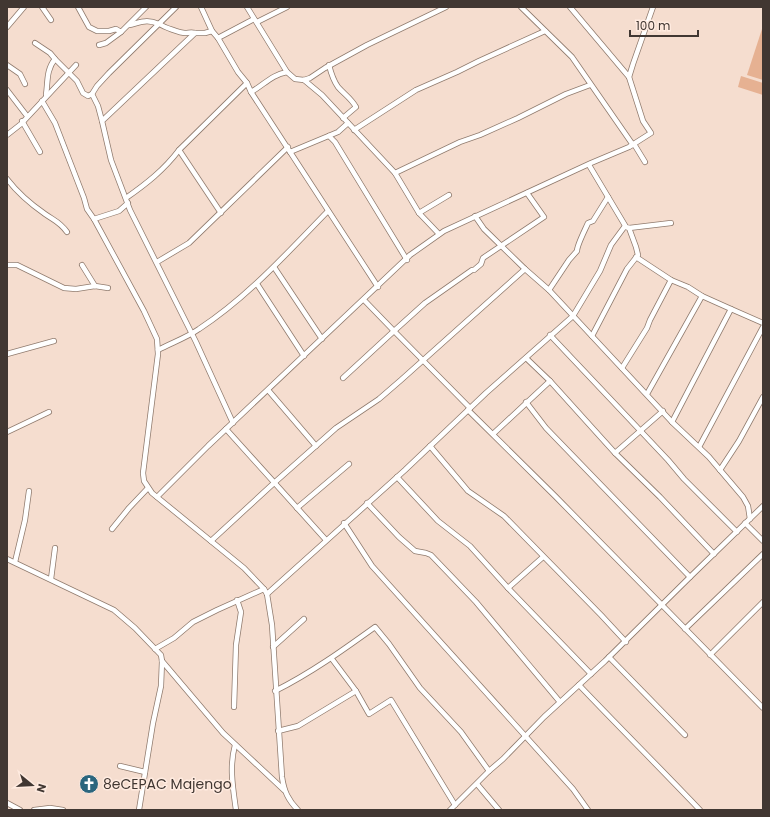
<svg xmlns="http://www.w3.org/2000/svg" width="770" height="817" viewBox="0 0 770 817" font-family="Poppins,sans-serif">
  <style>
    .park { fill: #e6b192 }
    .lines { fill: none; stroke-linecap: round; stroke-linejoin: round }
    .minor-casing { stroke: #907b6e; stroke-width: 6 }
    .minor { stroke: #fff; stroke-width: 4.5 }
    .labels { text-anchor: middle; stroke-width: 3; stroke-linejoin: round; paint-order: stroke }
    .poi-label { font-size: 14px; fill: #413732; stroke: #ffebe0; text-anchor: start }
  </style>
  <rect width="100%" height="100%" fill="#f5ddcf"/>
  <g class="park">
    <path d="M762,29H763V80L747,75Z"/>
    <path d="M741,76L763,83V95L738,87Z"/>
  </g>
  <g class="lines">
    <defs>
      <g id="minor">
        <path d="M42,7L51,20"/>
        <path d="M78,7L89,27L97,31H109L116,29L121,32L146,7"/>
        <path d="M201,7L212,31L218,38L238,72L247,83L251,92L378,287"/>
        <path d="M247,7L287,72L295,79L304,80L310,78L325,68L367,45L446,7"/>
        <path d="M521,7L572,57L633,145"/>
        <path d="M570,7L629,77"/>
        <path d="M257,22L287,7"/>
        <path d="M160,24C163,27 181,33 185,33C189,33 191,32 195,33"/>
        <path d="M129,25C142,22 147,19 159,24"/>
        <path d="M7,27L24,7"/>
        <path d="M212,31L205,33H195L102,121L111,160L130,210L196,342L233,423"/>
        <path d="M218,38L254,19"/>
        <path d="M35,43L50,53L55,59L77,81L83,93L88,96L92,94L97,86L109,73L176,7"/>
        <path d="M99,45L106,43L121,32"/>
        <path d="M7,65L20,74L25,84"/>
        <path d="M329,65C331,73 333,80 338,87C344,94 351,98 356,107L343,118"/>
        <path d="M304,80L322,95L395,173L419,213L439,234"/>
        <path d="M7,90L27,116"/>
        <path d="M251,92C264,85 271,75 287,72"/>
        <path d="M92,94L98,106L102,121"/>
        <path d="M46,95C48,82 46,70 55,59"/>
        <path d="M42,101L55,123L84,198L87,209L94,219L144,311L157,339L158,354L143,473L144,481L152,493L244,568L264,589L267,594L272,625L282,777C284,791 288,800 298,810"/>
        <path d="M22,121L40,152"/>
        <path d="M354,130L416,90L457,72L479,61L545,31"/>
        <path d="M7,135L21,124L76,65"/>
        <path d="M329,136L335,142L407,260"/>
        <path d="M634,144L645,162"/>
        <path d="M179,150L221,213"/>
        <path d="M290,152L338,132L348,123"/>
        <path d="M589,165L626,227L629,228L636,247L638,255L627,269L592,336"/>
        <path d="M395,173L460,142L480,135L518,118L566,94L590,85"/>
        <path d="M7,179C17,192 32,205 45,214C55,221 60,222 67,232"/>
        <path d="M126,198C146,184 164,170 179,150L247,83"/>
        <path d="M419,213L449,195"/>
        <path d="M475,216L484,229L525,269L549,290L672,422L709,457L743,497L748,506L750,519"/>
        <path d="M94,219L119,211L128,203"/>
        <path d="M629,228L671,223"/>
        <path d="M636,257L671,280L688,287L702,296L731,309L763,323"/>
        <path d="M157,262L189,243L288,147"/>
        <path d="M7,265H17L64,288L76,289L95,286L108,288"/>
        <path d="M82,265L95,286"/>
        <path d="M274,267L322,339"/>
        <path d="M257,284L304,356"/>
        <path d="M549,290L569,260L577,251C577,245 585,230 588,223L593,221L608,197"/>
        <path d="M364,300L394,331L425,303L472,270H474L481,264L483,258L544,217L527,193"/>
        <path d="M550,335L668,460L684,479L737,532"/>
        <path d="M158,350C171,343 186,338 199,329C248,297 287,253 328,211"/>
        <path d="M7,354L54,341"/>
        <path d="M526,358L550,381L615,453L660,497L714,554"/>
        <path d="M622,368L647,328L650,320L671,280"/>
        <path d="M343,378L394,331L470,408"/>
        <path d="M268,390L316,446"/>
        <path d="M647,394L702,296"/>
        <path d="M526,402L546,428L690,577"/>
        <path d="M468,410L555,496L763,708"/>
        <path d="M672,422L731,309"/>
        <path d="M226,429L326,540"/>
        <path d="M7,432L49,412"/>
        <path d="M493,434L550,381"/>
        <path d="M430,446L468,491L504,516L601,615L626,642"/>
        <path d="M699,447L763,327"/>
        <path d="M615,453L663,411"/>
        <path d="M720,470L739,441L763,397"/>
        <path d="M397,477L438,521L470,546L508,588L591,674"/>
        <path d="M157,497L208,446L410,255L444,231L591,163L629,147L651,133L643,121L629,77L633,64L653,7"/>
        <path d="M367,503L399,537L415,551L426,553L431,555L476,602L560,702"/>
        <path d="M297,508L349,464"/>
        <path d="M344,523L372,566L573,789L588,810"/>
        <path d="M745,523L763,541"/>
        <path d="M112,529L129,508L148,488"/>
        <path d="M211,541L274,483L336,428L379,399L401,380L525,269"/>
        <path d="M7,559L114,610L135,628L161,655L162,661L161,686L153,723L139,810"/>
        <path d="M15,562L25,520L29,491"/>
        <path d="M51,579L55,548"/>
        <path d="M508,588L543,557"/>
        <path d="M267,594L405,470L486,393L573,316L600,271L611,245L625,226"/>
        <path d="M685,629L763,554"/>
        <path d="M273,647L304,619"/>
        <path d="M155,649L174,638L193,622L217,610L264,589"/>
        <path d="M710,655L763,602"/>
        <path d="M609,657L685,735"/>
        <path d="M332,659L356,691L369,714L391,700L455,805"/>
        <path d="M162,661L223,733L284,790"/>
        <path d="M579,685C619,727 660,768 700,810"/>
        <path d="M275,691C311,673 343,650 375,627L389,644L420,688L461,732L489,771"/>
        <path d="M234,707L236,645L241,612L237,600"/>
        <path d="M278,731L298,726L356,691"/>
        <path d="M235,745C229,767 233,788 236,810"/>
        <path d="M120,766L145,772"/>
        <path d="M477,784L499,810"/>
        <path d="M7,803L20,810"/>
        <path d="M34,810L50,808L63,810"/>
        <path d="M450,810L489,771L503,759L544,717L605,661L690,577L763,506"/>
      </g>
    </defs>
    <use href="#minor" class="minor-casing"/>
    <use href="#minor" class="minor"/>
  </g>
  <defs>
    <symbol id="church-disc" viewBox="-11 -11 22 22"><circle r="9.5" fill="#2b667e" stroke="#ffebe0"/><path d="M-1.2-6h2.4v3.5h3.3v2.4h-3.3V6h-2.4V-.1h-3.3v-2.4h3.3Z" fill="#fff"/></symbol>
  </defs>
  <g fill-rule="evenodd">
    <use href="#church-disc" x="78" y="773" width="22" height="22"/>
  </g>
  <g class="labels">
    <g class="poi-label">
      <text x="103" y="789">8eCEPAC Majengo</text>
    </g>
  </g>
  <rect width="770" height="817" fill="none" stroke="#413732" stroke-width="16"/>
  <g transform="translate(32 785) rotate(108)" stroke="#ffebe0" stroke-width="3" paint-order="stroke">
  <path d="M0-3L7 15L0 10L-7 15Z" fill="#413732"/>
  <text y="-6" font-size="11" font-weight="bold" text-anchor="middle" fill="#413732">N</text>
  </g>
  <path d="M630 30v6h68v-6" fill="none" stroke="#413732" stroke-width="2"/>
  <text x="636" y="30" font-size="12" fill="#413732" stroke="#ffebe0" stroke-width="3" paint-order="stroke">100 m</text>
</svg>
